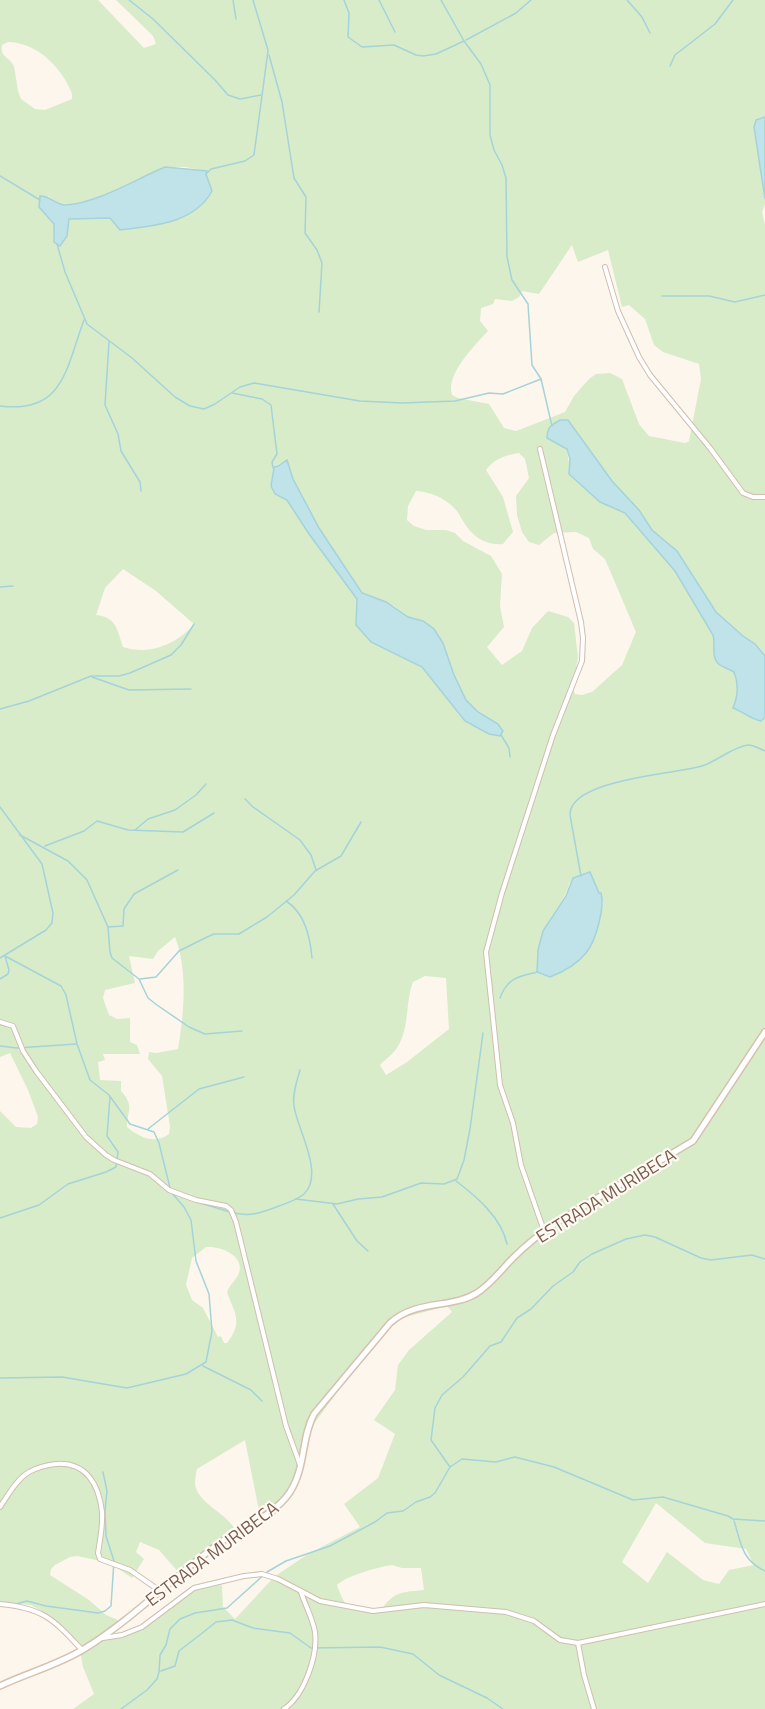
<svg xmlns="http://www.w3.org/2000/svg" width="765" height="1709" viewBox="0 0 765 1709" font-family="'Titillium Web',sans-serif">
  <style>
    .green { fill: #d8ecc9; fill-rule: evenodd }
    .water { fill: #bfe3e8; stroke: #a5d3da; stroke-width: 1.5 }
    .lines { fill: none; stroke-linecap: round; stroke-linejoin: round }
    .stream { stroke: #a5d3da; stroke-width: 1.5 }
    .street-casing { stroke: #d1beb0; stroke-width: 6 }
    .secondary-casing { stroke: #d6c0b0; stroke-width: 8 }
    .street { stroke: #fff; stroke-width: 4 }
    .secondary { stroke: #fff; stroke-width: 5 }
    .labels { text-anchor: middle; stroke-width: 4.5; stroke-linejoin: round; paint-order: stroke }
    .street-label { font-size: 18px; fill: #7a5c4d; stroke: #fffaf3 }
  </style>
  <rect width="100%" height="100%" fill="#fdf6ec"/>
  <path class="green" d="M0,0H98L144,48L156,44L153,36L116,0H765V117L756,120L754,127L765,195V204L762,212L765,225V657L755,644L743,636L716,612L677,551L652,530L639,510L612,481L547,430V438L567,449L569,464L600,502L625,513L675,571L713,635C715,641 714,644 714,650C714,663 725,666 734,672L737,680L738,696L744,712L760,721L765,717V1709H73L94,1694L83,1667L79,1645L51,1616L31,1605L0,1602V1111L16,1127L31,1128L37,1124L38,1117L28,1090L10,1053L0,1057ZM8,42C34,43 53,60 66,81C69,88 73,92 72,99L45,110L35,109L21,99L18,91L14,66C9,56 0,58 2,45ZM165,167H185L207,171L206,174L212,190C195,223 152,226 120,230L110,218L69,219L67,236L54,233V224L49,218L48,196L59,204L68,205L100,197ZM572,245L578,262L608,250L622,307L629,305L645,319L654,345L663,352L699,364L701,379L689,441L685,443L649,436L639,424L622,379L610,373L596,374L589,379L574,396L565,412L516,431L504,428L489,404L458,398L452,395C445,375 475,345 488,331L480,321L481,308L493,304L495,299L512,301L519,297L522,291L539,294ZM519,453L525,459L529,478L516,496L517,515L522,532L529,542L539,545L554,533L576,532L589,538L593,549L605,559L636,632L622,665L592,692L582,695L575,694L573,688L578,657L574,623L568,617L548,611L532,628L522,651L502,665L487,647L504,627L500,606L502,574L491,556L463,541L455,533L446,530H426L414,526L407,520L408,506L416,491C431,492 445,498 455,509C459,512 460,517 463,521C472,536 485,546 503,544L513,532L503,497L486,470C494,459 506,455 519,453ZM287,460L293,479L319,528L362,593L394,606L408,617L423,621L443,643L454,675L466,700L478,712L498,724L465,721L422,667L371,642L356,625L357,599L309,534L287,500L275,494L271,485L273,467ZM123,569L156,591L194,624C178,644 148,656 123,647C117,630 117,617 96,615L105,588ZM591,880L603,902C594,940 588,961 550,977L537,972C537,956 540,939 547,925C555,909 565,900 570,882ZM175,937C188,970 184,1013 178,1049L156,1053L149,1052L148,1059L162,1076L170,1126L169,1134C154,1145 139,1137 127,1127C127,1111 135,1106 121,1091V1081L100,1080L98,1062L105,1060L103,1054H140L137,1045L130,1042V1018L117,1019L109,1015L103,998L105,990L135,983L129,956L153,959L158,951ZM425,976L446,978L449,1029L407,1062L386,1075L380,1065C386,1059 393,1054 397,1048C410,1027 405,1003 413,982ZM206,1247C221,1246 247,1256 238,1275C235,1281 229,1286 227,1292C234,1313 244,1321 227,1343H224L221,1336L218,1337L203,1308L192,1300L186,1285L192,1258ZM447,1306L452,1312L409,1350L398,1365L395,1390L374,1420L395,1434L378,1478L344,1504L360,1527L308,1554L274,1577L235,1619L223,1607L222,1585L185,1591L166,1606L142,1629L115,1638L111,1632L118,1620L106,1615L89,1600L50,1575L51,1569L55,1565L70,1557L77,1556L110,1563L132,1578L144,1559L136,1552L140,1542L159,1550L180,1574L236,1532C229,1513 198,1505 195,1484C195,1479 196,1473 197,1469L245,1440L260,1516L272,1519L293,1490L303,1470L311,1428L348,1377L373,1349L394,1320ZM656,1503L705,1543L746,1549L754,1565L729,1570L719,1584L703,1580L667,1552L648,1583L622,1562ZM392,1565L402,1568H421L424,1590C404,1592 394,1591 382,1609C373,1611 352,1611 345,1603C342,1598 339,1591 337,1585C346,1576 378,1567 392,1565Z"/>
  <g class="water">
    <path d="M765,117V199L754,127L756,120Z"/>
    <path d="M165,167L207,171L206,174L212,191C194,224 152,226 120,230L110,218L69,219L67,236L60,246L54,242V224L39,207L40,196C51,196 56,205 65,205C96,204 136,179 165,167Z"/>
    <path d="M560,420H568L612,481L639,510L652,530L677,551L716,612L743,636L755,644L765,656V717L761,721C750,719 744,712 733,708C738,696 739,684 734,672C729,669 723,667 720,665C710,658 716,644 713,635L675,571L625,513L600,502L569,474L570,459L567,449L547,438C547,427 551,425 560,420Z"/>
    <path d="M287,460L293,479L319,528L362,593L386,602L408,617L423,621L434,629L443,643L454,675L466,700L478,712L498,724L503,731L500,736L489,734L465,721L422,667L371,642L356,625L357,599L309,534L287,500L275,494L271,486L274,467L278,466Z"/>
    <path d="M590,872L599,893H601C605,907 596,941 586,953C577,964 563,972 550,977L537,972L538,950L543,931L566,896L573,878Z"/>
  </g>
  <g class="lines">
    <g class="stream">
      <path d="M129,0L153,19L215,80L228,95L240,99L261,95"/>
      <path d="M233,0L236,19"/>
      <path d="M253,0L268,50"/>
      <path d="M344,0L349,13L348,37L362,47L394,45L416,55L423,56L436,54L464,41"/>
      <path d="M379,0L395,32"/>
      <path d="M441,0L464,41L481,64L490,85V135L494,150L502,165L506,178L507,257L512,280L528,304L532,365L541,379L552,426"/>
      <path d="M627,0L642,17L650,33"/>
      <path d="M466,40L516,13L531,0"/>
      <path d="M269,55L282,102L294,178L306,197L305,233L317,250L322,263L319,312"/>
      <path d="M670,66L675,55L715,24L733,0"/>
      <path d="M207,173L211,169L245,161L254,155L268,51"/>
      <path d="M0,176L40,200"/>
      <path d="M57,244L65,272L87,324L132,358L175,397L190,406L204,409L215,404L240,387L254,383L360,401L402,403L455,401L489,393L503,394L541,379"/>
      <path d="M662,296H709L735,302L765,295"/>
      <path d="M109,342L105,405L118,434L121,451L140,482L141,491"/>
      <path d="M232,393L262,399L271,405L277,454L272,462L273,468"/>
      <path d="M0,406C64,414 66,368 84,320"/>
      <path d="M0,587L13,586"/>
      <path d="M92,677L129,690L191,689"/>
      <path d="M0,709L29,701L91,676H119L130,673L171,655L181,645L194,624"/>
      <path d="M501,735L509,748L510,757"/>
      <path d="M245,799L253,807L300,840L311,855L316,870"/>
      <path d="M0,807L42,864L53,913L52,923L46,930L0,958"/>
      <path d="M135,830L148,819L175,810L196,795L206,784"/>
      <path d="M20,835L68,861L87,880L108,927L110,952L112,958L139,979L148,998L157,1005L189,1027L205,1034L242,1031"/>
      <path d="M45,846L84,831L97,821L128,830L183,832L214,813"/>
      <path d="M581,876L570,815C569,779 676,774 702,766C716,762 734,746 748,745C754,745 760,749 765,751"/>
      <path d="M286,901C305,913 310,937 312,958"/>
      <path d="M108,927L123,926L124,909L134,894L178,870"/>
      <path d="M0,979L8,974L9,970L5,956"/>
      <path d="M140,979L156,977L179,951L205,938L214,934H239L267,917L294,895L315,871L341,856L361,822"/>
      <path d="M500,998C507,978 519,976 538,972"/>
      <path d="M0,1046L17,1048L76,1044"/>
      <path d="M148,1129L199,1089L244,1077"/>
      <path d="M456,1181C477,1197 501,1217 507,1244"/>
      <path d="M296,1199L337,1204L358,1199L382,1197L421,1183L444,1184L457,1179L464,1160L470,1129L483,1033"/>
      <path d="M197,1202L230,1212"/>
      <path d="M333,1204L357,1241L368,1251"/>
      <path d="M234,1213C252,1217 263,1212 279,1206C287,1203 297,1200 304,1194C325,1174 297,1129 294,1106C292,1094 297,1081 300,1070"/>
      <path d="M0,1218L39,1205L68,1184L106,1172L116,1167L118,1152L107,1136L110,1097"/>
      <path d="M203,1366L251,1390L262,1401"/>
      <path d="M0,1378L62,1377L127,1388L186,1374L206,1362L212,1331L209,1294L196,1261L191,1220L184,1207L171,1192L159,1143L154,1132L130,1124L109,1095L90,1080L77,1044L66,995L61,986L5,956"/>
      <path d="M450,1467L431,1440L435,1408L442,1395L463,1377L490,1346L501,1342L517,1318L531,1309L553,1286L573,1272L580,1262L592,1254L626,1239L645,1235L655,1237L701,1258L711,1260L752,1255L765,1259"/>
      <path d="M734,1521C741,1542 741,1560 765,1571"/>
      <path d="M16,1604L27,1601L46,1606L98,1613L105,1611L111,1606L114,1561L106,1536L105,1511L107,1491L103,1472"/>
      <path d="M161,1671L175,1666L179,1651L201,1634L216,1622L232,1620L253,1628L290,1633L311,1648L380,1647L413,1654L439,1675L487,1698L503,1709"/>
      <path d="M121,1709L147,1690L157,1679L159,1672L160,1655L166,1645L170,1629L180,1619L195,1613L227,1608L267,1572L286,1561L330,1546L375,1522L387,1513L403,1511L416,1502L430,1497L435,1493L450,1467L462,1459L496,1462L515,1457L554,1467L633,1500L663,1497L728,1516L733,1519L765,1521"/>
    </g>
    <defs>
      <g id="street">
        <path d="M605,267L618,311L639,357L650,375L710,448L743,493L753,497H765"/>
        <path d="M540,449L581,622L583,638L582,661L553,735L502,893L486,952L500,1085L513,1123L521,1165L544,1231"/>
        <path d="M0,1022L13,1026L23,1051L36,1071L86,1137L106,1155L114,1160L150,1174L169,1190L196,1200L226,1206L231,1210L236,1222L286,1426L300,1465"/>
        <path d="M0,1507C8,1495 17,1479 29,1472C38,1467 47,1465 56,1464C86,1462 99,1484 102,1512C103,1525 100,1540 98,1553L100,1559L130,1570L160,1591"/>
        <path d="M0,1604C44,1608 54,1620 82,1650"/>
        <path d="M103,1638L122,1635L142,1627L194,1588L244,1576L262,1574L278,1579L320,1601L373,1611L424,1605L506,1612L534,1621L560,1640L578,1643L765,1604"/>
        <path d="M578,1643L584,1675L594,1709"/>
        <path d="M284,1709C304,1696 318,1656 315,1632C313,1619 305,1605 301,1592"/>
      </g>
      <path id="secondary" d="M0,1686C27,1673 58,1665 84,1649C133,1619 174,1576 221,1542C244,1526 274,1516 290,1492C306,1467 301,1438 314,1414L390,1323C417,1299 451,1309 477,1293C491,1284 502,1269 514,1257C527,1244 541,1233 557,1222L693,1141L765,1032"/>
    </defs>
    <use href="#street" class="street-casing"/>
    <use href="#secondary" class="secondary-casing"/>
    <use href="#street" class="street"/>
    <use href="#secondary" class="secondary"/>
  </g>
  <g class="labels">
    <g class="street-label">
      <text transform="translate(606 1196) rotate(-32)" y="6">ESTRADA MURIBECA</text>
      <text transform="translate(212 1554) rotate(-37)" y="6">ESTRADA MURIBECA</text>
    </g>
  </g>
</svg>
